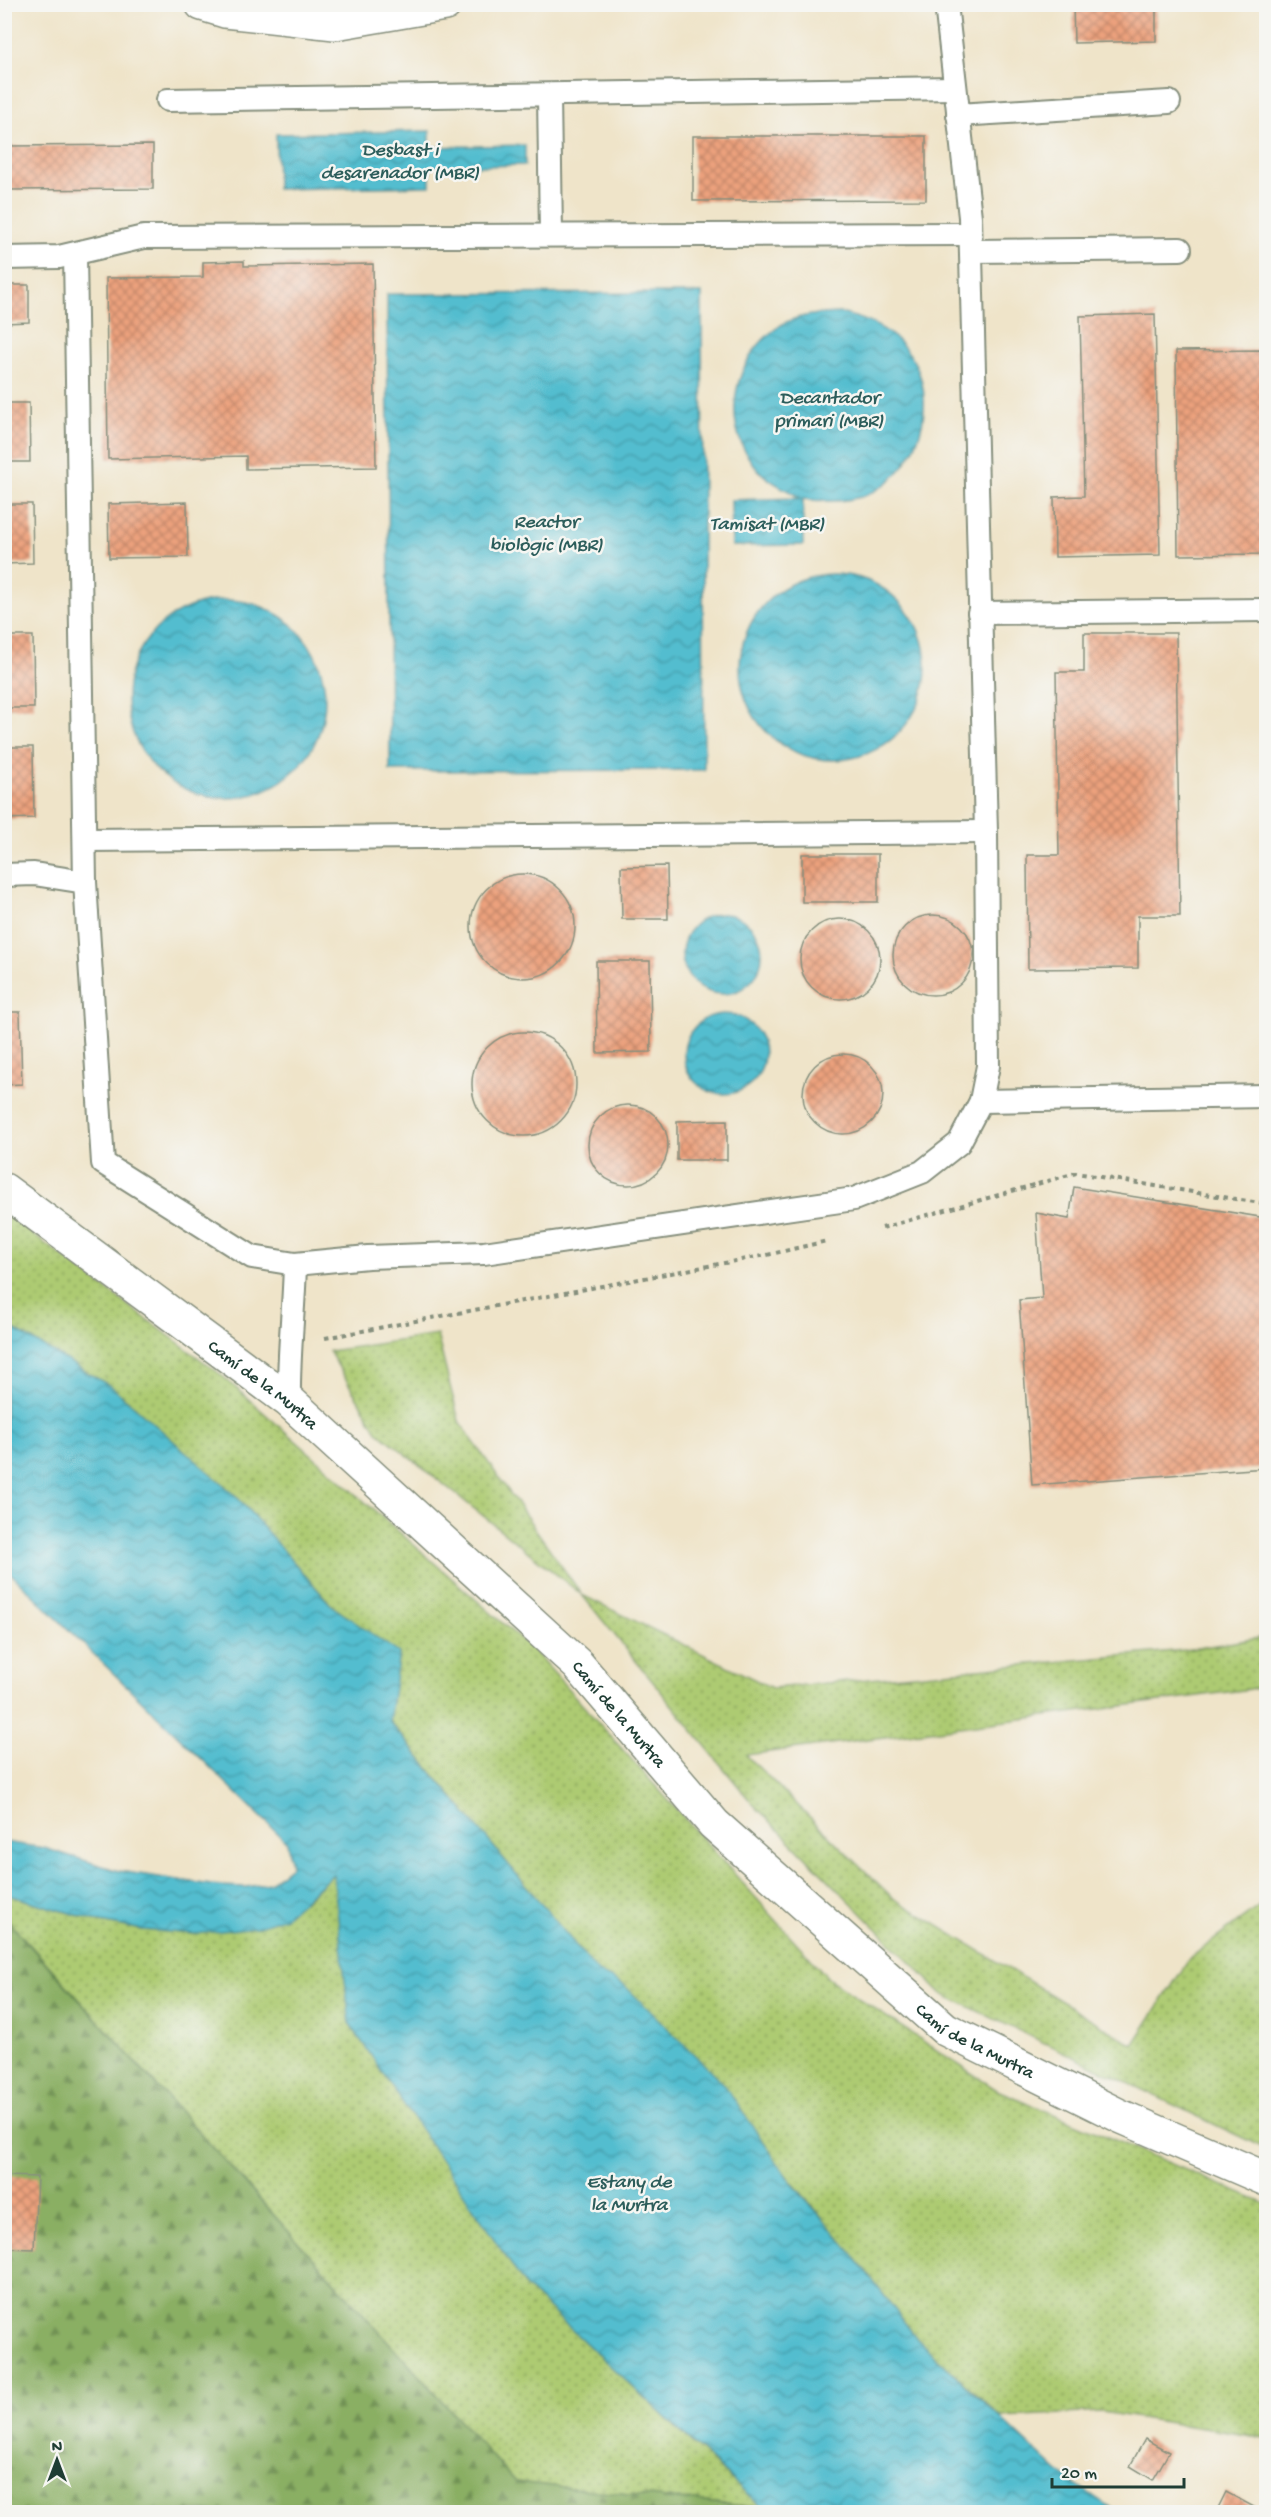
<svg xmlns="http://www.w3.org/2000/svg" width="1271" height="2517" viewBox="0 0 1271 2517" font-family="'Gochi Hand',sans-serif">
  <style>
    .grass { fill: url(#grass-dots); stroke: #668453; stroke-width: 1.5 }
    .forest { fill: url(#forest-firs); stroke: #54764c; stroke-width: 1.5 }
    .water { fill: url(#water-waves); stroke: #397d82; stroke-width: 1.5 }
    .building { fill: url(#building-cross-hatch) }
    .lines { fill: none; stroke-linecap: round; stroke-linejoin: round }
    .service-casing { stroke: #87907e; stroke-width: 26 }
    .minor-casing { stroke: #87907e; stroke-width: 36 }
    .path { stroke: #87907e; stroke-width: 4; stroke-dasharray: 4.5 4.5; stroke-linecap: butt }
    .service { stroke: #fff; stroke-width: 22 }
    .minor { stroke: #fff; stroke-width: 33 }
    .labels { text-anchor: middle; stroke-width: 5; stroke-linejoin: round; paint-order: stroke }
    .street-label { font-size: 18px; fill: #1f3d34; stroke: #f6f6f2 }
    .water-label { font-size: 20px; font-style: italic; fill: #2c5d5b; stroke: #f6f6f2 }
  </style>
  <defs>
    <pattern id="grass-dots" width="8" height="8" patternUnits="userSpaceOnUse" patternTransform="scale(1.5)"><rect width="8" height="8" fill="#adcb72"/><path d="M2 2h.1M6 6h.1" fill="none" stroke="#8ca65e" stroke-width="1.8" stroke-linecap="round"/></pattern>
    <pattern id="forest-firs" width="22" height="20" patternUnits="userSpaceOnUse" patternTransform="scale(1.5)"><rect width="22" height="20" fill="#8aaf64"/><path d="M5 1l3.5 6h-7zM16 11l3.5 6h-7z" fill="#709053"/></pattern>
    <pattern id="water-waves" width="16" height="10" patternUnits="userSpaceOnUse" patternTransform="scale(1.5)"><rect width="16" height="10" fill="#53bdcf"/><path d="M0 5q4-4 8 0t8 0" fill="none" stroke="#449ba9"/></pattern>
    <pattern id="building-cross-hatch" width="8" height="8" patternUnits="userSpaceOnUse" patternTransform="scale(1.5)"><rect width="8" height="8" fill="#eca17d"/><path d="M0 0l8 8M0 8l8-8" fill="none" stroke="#bf8467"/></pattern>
  </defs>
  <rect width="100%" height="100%" fill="#f6f6f2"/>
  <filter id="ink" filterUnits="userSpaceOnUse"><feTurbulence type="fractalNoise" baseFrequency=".0167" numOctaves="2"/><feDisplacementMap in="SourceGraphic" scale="12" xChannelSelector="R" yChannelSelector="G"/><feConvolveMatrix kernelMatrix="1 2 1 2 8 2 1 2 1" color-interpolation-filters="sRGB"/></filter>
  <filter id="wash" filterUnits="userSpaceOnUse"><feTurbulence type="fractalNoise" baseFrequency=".008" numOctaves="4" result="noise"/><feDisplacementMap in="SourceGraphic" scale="24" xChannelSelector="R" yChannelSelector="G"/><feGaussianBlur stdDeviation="1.35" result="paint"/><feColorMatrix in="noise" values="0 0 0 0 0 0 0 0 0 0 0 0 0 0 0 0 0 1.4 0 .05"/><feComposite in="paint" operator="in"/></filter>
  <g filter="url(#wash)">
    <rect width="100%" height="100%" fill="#efe4c9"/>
    <g class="grass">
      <path d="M4,1213L219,1373L534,1651L829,1979L997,2090L1266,2204V2438L1102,2412L1001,2417L918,2340L844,2243L624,1985L598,1973L389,1720L398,1653L332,1606L236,1496L112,1387L5,1324Z"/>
      <path d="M437,1335L459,1421L582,1595L772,1688L1185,1650L1266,1637V1687L746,1755L893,1898L1133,2045L1190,1958L1266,1901V2149L942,1994L752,1803L582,1595L377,1431L329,1351Z"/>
      <path d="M334,1873L350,2024L527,2288L762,2508L515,2482L5,1917L4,1894L101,1922L143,1930L196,1934L305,1901Z"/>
    </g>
    <path class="forest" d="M4,1917L515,2482L762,2508L767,2512H5Z"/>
    <g class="water">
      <path d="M430,131V147L525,145V165L430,167V186L277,189L276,134Z"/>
      <path d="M702,293L704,770L390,771L387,294Z"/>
      <path d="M840,313C860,318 877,323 894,337C946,380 927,469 867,495C846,503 824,502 803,499V545L732,546L731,500L801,498C784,488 766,481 753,464C720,420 734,358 778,327C796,314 818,314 840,313Z"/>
      <circle cx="833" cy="667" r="93"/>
      <circle cx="226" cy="699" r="99"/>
      <circle cx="722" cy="954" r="40"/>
      <circle cx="724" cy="1054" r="40"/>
      <path d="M5,1324L112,1387L236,1496L332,1606L399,1653L389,1721L598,1972L624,1985L724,2084L790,2181L844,2243L918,2340L1058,2472L1117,2512H767L527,2288L350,2024L333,1874L285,1917L256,1927L196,1934L143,1930L101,1922L5,1894V1842L44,1848L119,1871L218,1886L246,1887L270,1883L291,1866L287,1842L5,1568Z"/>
    </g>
    <g id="blocks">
      <g class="building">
        <path d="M1073,4H1156V41L1074,43Z"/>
        <path d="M693,136H926V200L693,201Z"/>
        <path d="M153,145V189L5,190V146Z"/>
        <path d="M244,261V266L373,264L376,467L246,469V456L108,459L106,278L203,277V262Z"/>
        <path d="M4,285H29V322L4,323Z"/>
        <path d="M1155,314L1160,555L1055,557L1054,497L1084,496L1080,316Z"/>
        <path d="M1266,350V554L1178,555L1176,351Z"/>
        <path d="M4,403H29L30,462H4Z"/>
        <path d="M187,502L188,557L109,558L108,504Z"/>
        <path d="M4,504H32L33,563L4,564Z"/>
        <path d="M1084,633H1176L1180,916H1138V968L1028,969L1027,855H1059L1056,672H1084Z"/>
        <path d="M4,636H33L34,708H4Z"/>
        <path d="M4,747H33L34,818L4,819Z"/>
        <rect x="802" y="854" width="76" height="48"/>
        <path d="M667,866L668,919H622L621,867Z"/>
        <circle cx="523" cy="926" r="52"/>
        <circle cx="933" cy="955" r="40"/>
        <circle cx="840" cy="959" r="40"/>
        <path d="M596,961H650L651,1052L597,1053Z"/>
        <path d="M4,1012H20L22,1084L4,1085Z"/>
        <circle cx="524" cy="1084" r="52"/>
        <circle cx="843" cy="1094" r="40"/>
        <circle cx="628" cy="1145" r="40"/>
        <path d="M727,1120V1160H677V1121Z"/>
        <path d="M1074,1187L1266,1218V1468L1032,1485L1019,1300L1042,1298L1036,1213L1069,1219Z"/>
        <path d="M4,2176L37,2177L34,2249L4,2248Z"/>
        <path d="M1145,2439L1169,2452L1153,2480L1130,2466Z"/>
        <path d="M1226,2492L1256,2508L1254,2512H1216Z"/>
      </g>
    </g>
  </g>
  <g filter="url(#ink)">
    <use href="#blocks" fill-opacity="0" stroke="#87907e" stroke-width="1.5"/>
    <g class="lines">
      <defs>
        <g id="service">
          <path d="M549,95L551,235"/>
          <path d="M168,100L955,88"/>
          <path d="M958,115L1169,102"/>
          <path d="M971,251L1180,249"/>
          <path d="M75,254L85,882"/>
          <path d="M4,258L59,257L144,237L970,234"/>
          <path d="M979,613L1266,610"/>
          <path d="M86,840L986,832"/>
          <path d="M4,875L34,874L85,882L103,1163L252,1257L295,1264L368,1257L484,1253L854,1199L922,1172L959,1143L981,1101L988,1066L986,832L970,217L946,4"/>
          <path d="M981,1101L1266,1096"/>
          <path d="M289,1401C288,1355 294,1310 295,1264"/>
        </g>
        <g id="minor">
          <path d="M202,4L225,11L335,23L445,4"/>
          <path id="s1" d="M4,1190L289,1401L578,1665L714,1824L945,2029L1120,2116L1266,2179"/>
        </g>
      </defs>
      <use href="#service" class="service-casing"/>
      <use href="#minor" class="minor-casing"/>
      <g class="path">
        <path d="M882,1228L1076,1173L1266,1204"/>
        <path d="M325,1338L767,1255L827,1241"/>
      </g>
      <use href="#service" class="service"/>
      <use href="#minor" class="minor"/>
    </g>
  </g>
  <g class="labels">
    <g class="street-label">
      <text dy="6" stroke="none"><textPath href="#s1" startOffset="324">Camí de la Murtra</textPath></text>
      <text dy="6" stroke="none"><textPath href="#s1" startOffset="810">Camí de la Murtra</textPath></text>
      <text dy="6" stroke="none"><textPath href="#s1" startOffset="1296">Camí de la Murtra</textPath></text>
    </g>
    <g class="water-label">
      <text x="400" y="155">Desbast i<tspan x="400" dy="23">desarenador (MBR)</tspan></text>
      <text x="829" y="403">Decantador<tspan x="829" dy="23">primari (MBR)</tspan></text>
      <text x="546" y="527">Reactor<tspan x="546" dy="23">biològic (MBR)</tspan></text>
      <text x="767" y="529">Tamisat (MBR)</text>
      <text x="629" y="2187">Estany de<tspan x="629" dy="23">la Murtra</tspan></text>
    </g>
  </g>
  <rect width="1271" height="2517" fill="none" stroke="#f6f6f2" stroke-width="24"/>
  <g transform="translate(57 2460)" stroke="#f6f6f2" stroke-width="4.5" paint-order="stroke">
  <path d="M0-4.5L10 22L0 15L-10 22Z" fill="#1f3d34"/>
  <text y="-9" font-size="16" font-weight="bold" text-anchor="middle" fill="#1f3d34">N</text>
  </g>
  <path d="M1052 2478v9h132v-9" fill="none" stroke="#1f3d34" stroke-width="3"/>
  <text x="1061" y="2478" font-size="18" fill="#1f3d34" stroke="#f6f6f2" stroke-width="4.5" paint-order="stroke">20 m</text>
</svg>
